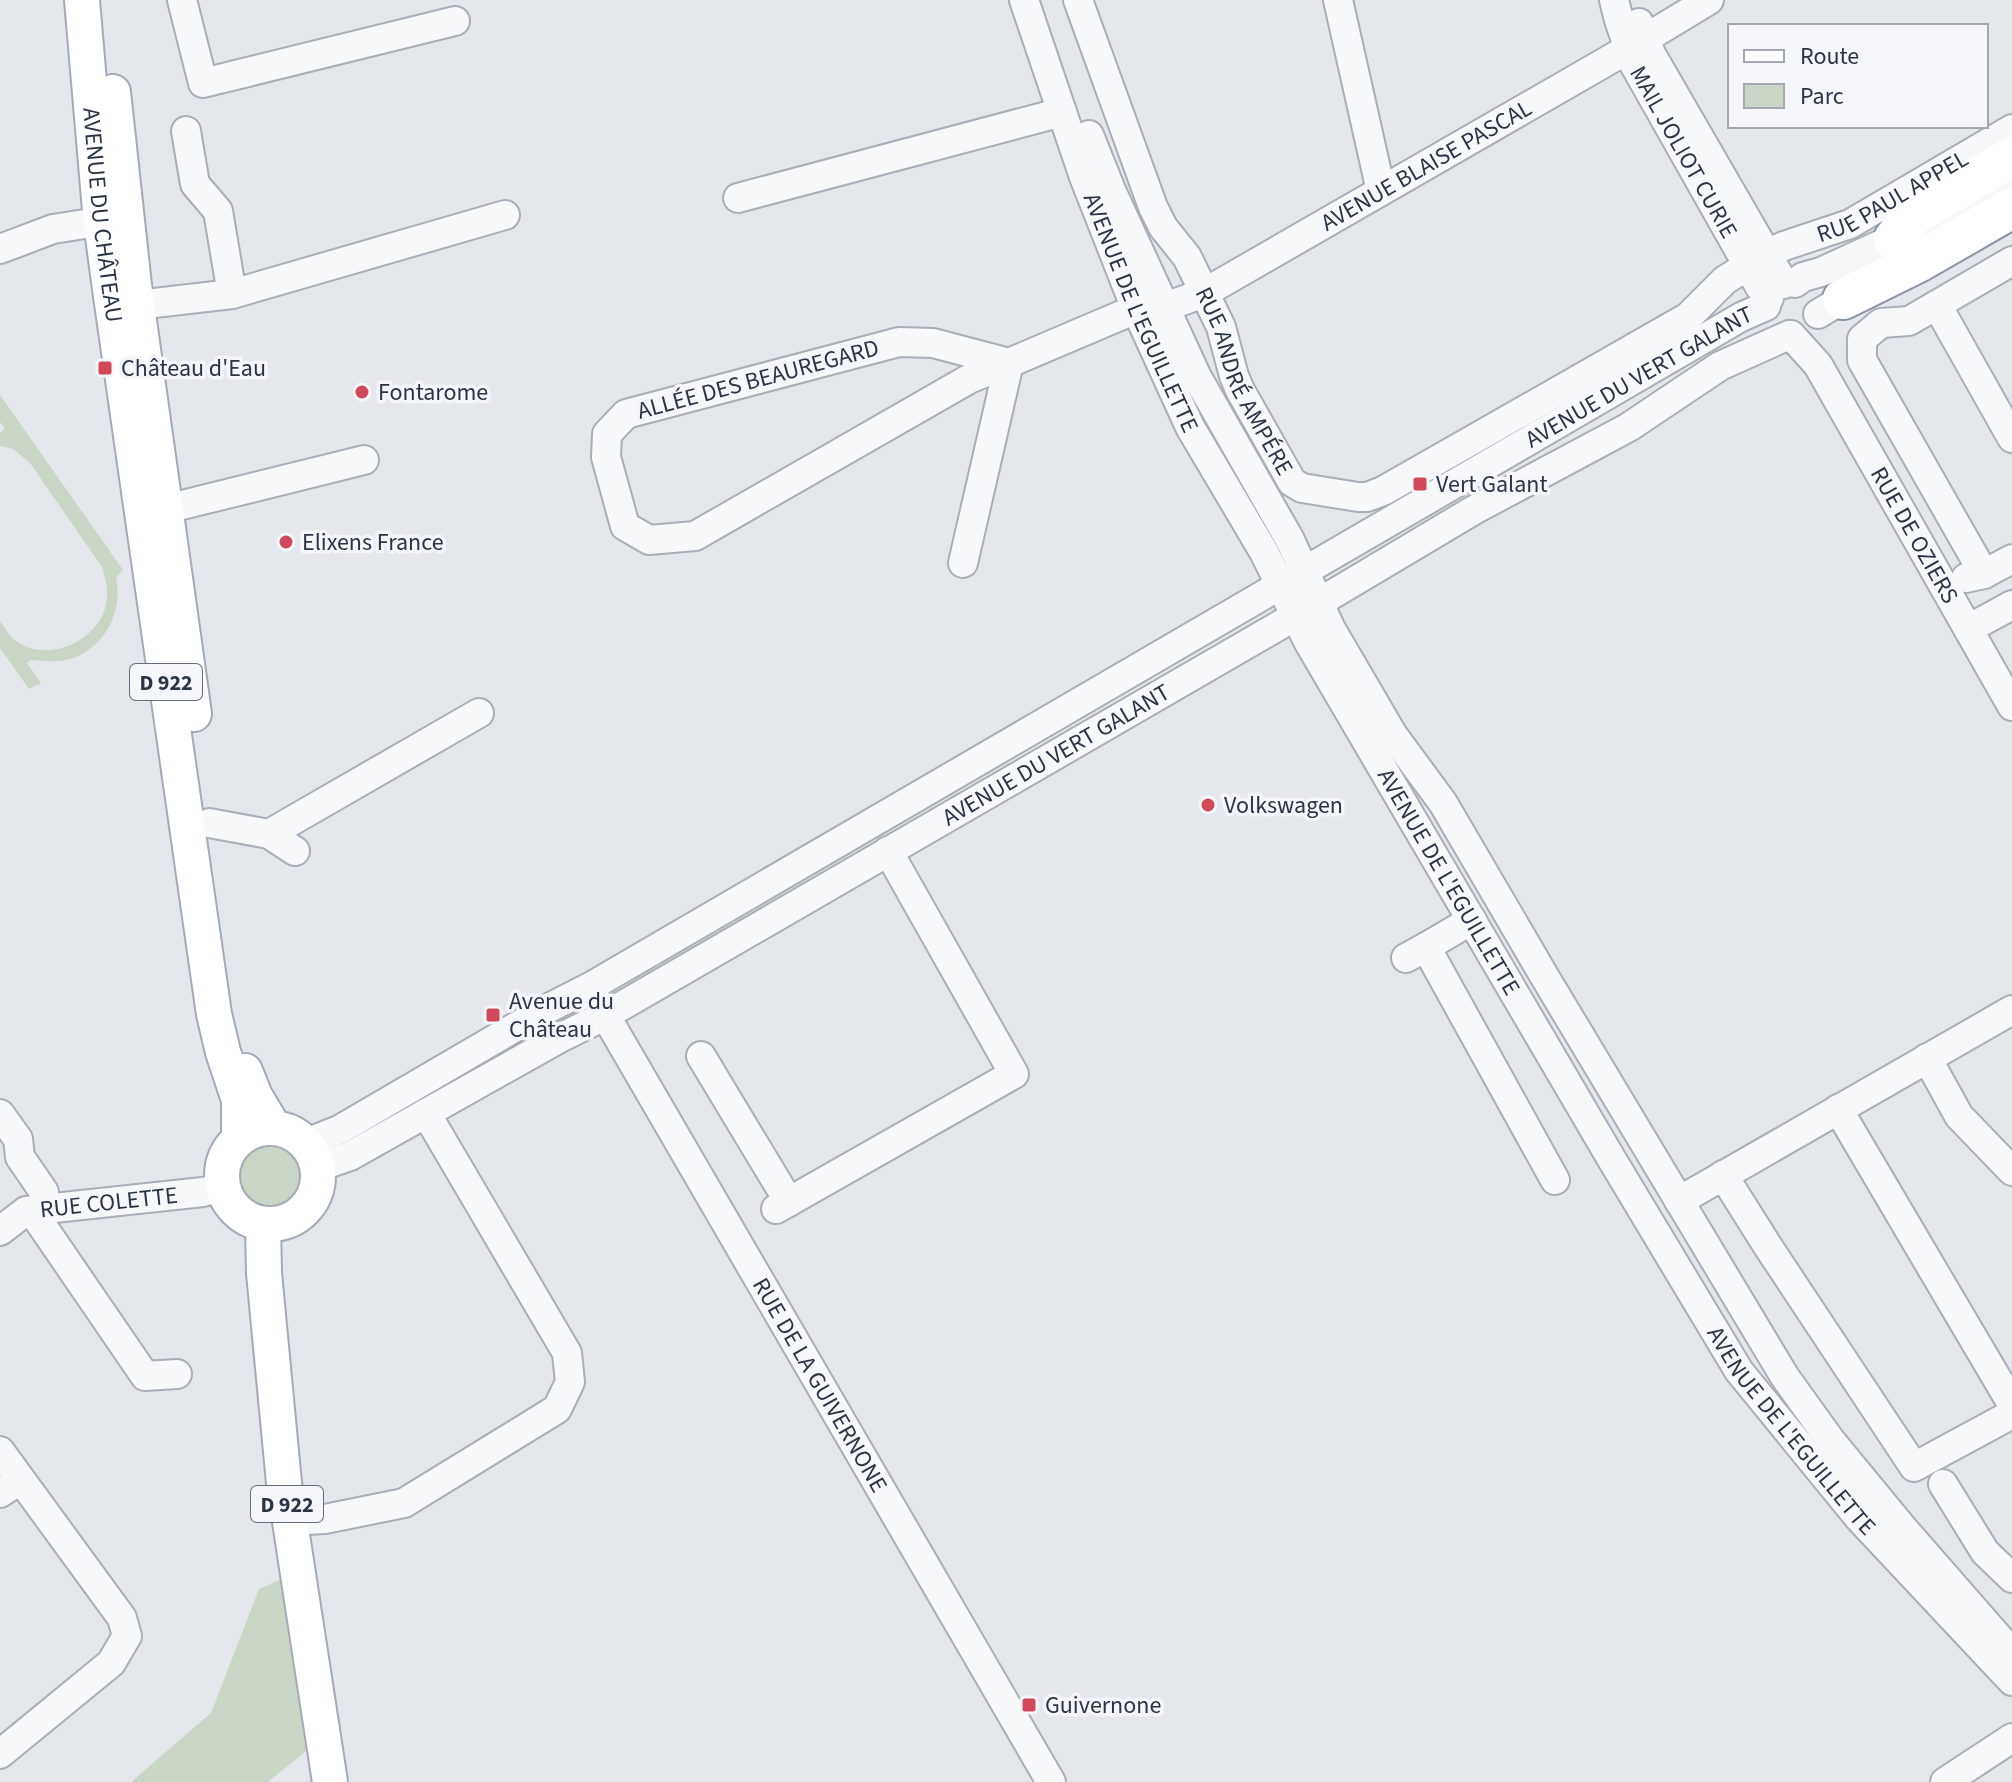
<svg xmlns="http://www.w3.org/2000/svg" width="2012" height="1782" viewBox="0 0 2012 1782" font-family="'Source Sans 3',sans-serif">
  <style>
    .green { fill: #c9d6c5 }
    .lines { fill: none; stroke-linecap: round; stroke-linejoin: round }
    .minor-casing { stroke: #a9aeb7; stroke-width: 32 }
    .major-casing { stroke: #a3abb8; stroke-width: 38 }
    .highway-casing { stroke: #8b94a3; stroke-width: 44 }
    .minor { stroke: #f7f8fa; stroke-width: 28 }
    .major { stroke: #fff; stroke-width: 34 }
    .highway { stroke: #fff; stroke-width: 40 }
    .poi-dot { fill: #d1495b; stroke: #f4f6f9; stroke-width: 3 }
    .labels { text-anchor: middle; stroke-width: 7; stroke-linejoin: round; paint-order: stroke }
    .shield { fill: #f4f6f9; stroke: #676e7b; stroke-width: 2 }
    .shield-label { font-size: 22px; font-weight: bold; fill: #2b3445 }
    .street-label { font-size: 24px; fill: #2b3445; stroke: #f4f6f9 }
    .poi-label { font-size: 24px; fill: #2b3445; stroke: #f4f6f9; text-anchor: start }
  </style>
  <rect width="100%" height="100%" fill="#e4e7ec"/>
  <g class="green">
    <path d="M0,395L123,570L116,578C123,609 107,644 76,657C62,663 46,661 31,660L27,663L41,683L29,689L0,648V621C5,628 9,636 16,641C49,665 104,639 107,598C108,588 105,577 102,567L30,463L13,449L0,446V433L5,429L0,422Z"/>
    <circle cx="269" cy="1176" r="35"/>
    <path d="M282,1579L312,1746L268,1782H131L211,1713L259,1589Z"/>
  </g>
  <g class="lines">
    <defs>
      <g id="minor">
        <path d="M182,0L203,83L455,21"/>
        <path id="s1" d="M1024,0L1084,177L1136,309L1190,427L1264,552L1309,643L1611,1158L1739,1371L1859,1518L2012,1681"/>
        <path id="s2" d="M1078,0L1153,207L1163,227L1187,257L1221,327L1234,376L1240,390L1292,482L1302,488L1358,497H1367L1383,491L1688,317L1725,280L1767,254L1784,246L1850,224L2012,129"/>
        <path d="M1338,0L1381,191"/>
        <path id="s3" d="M1614,0L1619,20L1634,64L1760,287L1769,298"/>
        <path d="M1639,23L1651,54L1784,284"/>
        <path d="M186,131L195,184L218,211L232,294"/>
        <path d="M1089,135L1111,190L1197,377L1290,540L1331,629L1393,735L1443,803L1546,979L1785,1377L1831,1441L1901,1526L2012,1653"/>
        <path d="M738,198L1062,112"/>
        <path d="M1930,236L1986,197L2012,182"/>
        <path d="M0,249L53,229L123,218"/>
        <path d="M1795,283L1803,277L1821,272L1908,232"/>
        <path d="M137,305L232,294L505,215"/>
        <path d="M1937,305L2012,438"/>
        <path d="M1818,314L1843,299L1857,287"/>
        <path id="s4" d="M1791,335L1818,365L2012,706"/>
        <path d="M899,342L933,343L1009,363L969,379L695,536L649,540L625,526L606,457L607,434L626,414Z"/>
        <path d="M166,509L364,460"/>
        <path id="s5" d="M963,563L1009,363L1136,309L1165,307L1204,293L1628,49L1709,0"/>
        <path d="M1984,574L1862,360V339L1881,323L1909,321L2012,261"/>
        <path d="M1966,578L1984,574L2012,559"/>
        <path d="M1968,629L2012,605"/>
        <path d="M209,823L269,834L295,851"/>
        <path d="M269,834L479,713"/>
        <path d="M1426,947L1472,920"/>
        <path d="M1406,958L1426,947L1555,1180"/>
        <path id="s6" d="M597,1001L1051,1782"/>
        <path d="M701,1056L789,1202"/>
        <path d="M1927,1058L1959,1116L2012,1171"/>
        <path d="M1838,1109L2012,1404"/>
        <path d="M0,1114L18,1139L20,1157L44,1192V1209"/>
        <path id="s7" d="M306,1143L339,1130L543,1011L590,987L1741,317L1766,306"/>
        <path id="s8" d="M318,1167L350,1156L558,1039L606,1015L1318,603L1474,510L1629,427L1720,366L1789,335"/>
        <path d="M1723,1175L1767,1245L1914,1467L2012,1414"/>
        <path d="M1679,1201L2012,1010"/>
        <path d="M776,1209L1014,1074L888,851"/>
        <path d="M32,1211L145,1376L177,1374"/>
        <path id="s9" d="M0,1231L26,1211L203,1192L223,1187"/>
        <path d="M0,1451L122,1618L127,1636L111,1663L0,1754"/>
        <path d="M1943,1484L1985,1552L2012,1578"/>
        <path d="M0,1493L20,1480"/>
        <path d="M290,1521L325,1519L404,1503L557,1409L570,1382L567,1353L426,1113"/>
        <path d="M1945,1782L2012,1738"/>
      </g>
      <g id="major">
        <path id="s10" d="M82,0L101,222L110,289L214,1014L223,1052L239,1100V1139"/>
        <path d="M113,92L134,285L194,714"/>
        <path d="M245,1071L255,1096L274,1128"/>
        <circle cx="270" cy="1176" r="48"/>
        <path d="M263,1224L264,1273L284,1483L330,1782"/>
      </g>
      <g id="highway">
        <path d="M1894,239L1913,215L2012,157"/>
        <path d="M1843,299L1920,261L2012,208"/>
      </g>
    </defs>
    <use href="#minor" class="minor-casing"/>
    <use href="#major" class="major-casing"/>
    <use href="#highway" class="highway-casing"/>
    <use href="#minor" class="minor"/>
    <use href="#major" class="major"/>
    <use href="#highway" class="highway"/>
  </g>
  <g class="poi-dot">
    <rect x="97" y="360" width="16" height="16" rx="4"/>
    <circle cx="362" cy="392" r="8"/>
    <rect x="1412" y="476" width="16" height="16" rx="4"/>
    <circle cx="286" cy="542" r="8"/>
    <circle cx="1208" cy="805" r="8"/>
    <rect x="485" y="1007" width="16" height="16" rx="4"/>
    <rect x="1021" y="1697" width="16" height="16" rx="4"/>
  </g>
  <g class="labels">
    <g class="shield">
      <rect x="130" y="664" width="72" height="36" rx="6"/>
      <rect x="251" y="1486" width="72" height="36" rx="6"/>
    </g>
    <g class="shield-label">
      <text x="166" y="690">D 922</text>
      <text x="287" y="1512">D 922</text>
    </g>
    <g class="street-label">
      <text dy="8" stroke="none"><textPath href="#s3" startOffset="168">MAIL JOLIOT CURIE</textPath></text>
      <text dy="8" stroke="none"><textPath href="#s5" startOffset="670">AVENUE BLAISE PASCAL</textPath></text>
      <text dy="8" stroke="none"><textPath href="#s2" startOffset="1216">RUE PAUL APPEL</textPath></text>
      <text dy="8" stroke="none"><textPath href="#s10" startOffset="216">AVENUE DU CHÂTEAU</textPath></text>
      <text dy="8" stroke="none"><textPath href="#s1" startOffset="334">AVENUE DE L'EGUILLETTE</textPath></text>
      <text dy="8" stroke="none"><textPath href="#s7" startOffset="1538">AVENUE DU VERT GALANT</textPath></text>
      <text transform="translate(758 379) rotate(-15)" y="8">ALLÉE DES BEAUREGARD</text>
      <text dy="8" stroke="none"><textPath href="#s2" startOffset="418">RUE ANDRÉ AMPÉRE</textPath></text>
      <text dy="8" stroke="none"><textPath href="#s4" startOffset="236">RUE DE OZIERS</textPath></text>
      <text dy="8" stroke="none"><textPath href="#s8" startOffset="846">AVENUE DU VERT GALANT</textPath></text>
      <text dy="8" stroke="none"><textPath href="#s1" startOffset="982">AVENUE DE L'EGUILLETTE</textPath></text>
      <text dy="8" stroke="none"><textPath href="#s9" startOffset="116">RUE COLETTE</textPath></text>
      <text dy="8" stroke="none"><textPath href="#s6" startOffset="444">RUE DE LA GUIVERNONE</textPath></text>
      <text dy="8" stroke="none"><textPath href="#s1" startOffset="1630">AVENUE DE L'EGUILLETTE</textPath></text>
    </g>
    <g class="poi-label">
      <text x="121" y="376">Château d'Eau</text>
      <text x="378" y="400">Fontarome</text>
      <text x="1436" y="492">Vert Galant</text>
      <text x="302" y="550">Elixens France</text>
      <text x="1224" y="813">Volkswagen</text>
      <text x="509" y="1009">Avenue du<tspan x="509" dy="28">Château</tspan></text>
      <text x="1045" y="1713">Guivernone</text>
    </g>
  </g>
  <rect x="1728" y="24" width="260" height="104" fill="#f4f6f9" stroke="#a4a8b1" stroke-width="2"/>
  <rect x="1744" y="50" width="40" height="12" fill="#ffffff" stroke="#a4a8b1" stroke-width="2"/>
  <text x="1800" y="64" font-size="24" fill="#2b3445">Route</text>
  <rect x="1744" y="84" width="40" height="24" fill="#c9d6c5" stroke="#a4a8b1" stroke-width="2"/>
  <text x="1800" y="104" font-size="24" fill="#2b3445">Parc</text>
</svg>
